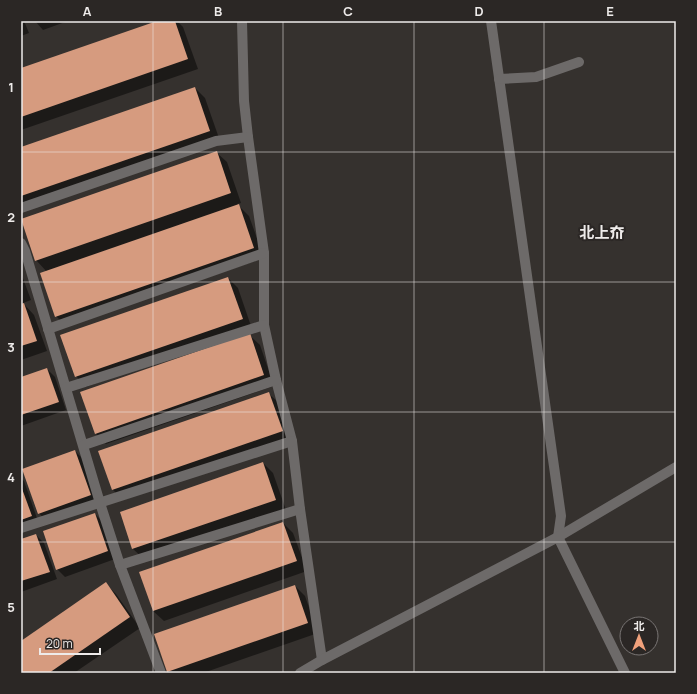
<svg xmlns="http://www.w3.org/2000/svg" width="697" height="694" viewBox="0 0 697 694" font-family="Manrope,'Noto Sans SC',sans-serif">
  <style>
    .shadow { fill: #0007 }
    .building { fill: #d69b7f }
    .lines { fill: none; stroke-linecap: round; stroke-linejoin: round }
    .minor { stroke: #6d6a69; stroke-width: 10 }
    .tertiary { stroke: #6d6a69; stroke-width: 10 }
    .grid { fill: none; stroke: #eeebea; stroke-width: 1; stroke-opacity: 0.55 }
    .labels { text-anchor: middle; stroke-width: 4; stroke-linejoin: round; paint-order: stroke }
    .quarter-label { font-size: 15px; font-weight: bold; fill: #eeebea; stroke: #2b2725 }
    .neatline { fill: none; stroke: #eeebea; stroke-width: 1.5 }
    .grid-label { font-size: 13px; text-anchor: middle; font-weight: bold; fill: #eeebea }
  </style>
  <rect width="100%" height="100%" fill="#35312e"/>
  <g class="shadow">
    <path d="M21,21H24L29,33L21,36Z"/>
    <path d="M35,21H68L43,30Z"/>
    <path d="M160,21H177L183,27L198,69L21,130V69Z"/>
    <path d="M195,88L205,98L220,141L21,204V149Z"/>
    <path d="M216,152L227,162L241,203L237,204L249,216L264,258L66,326L56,316L47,272L36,260Z"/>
    <path d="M21,273L31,300L23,303L34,315L47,351L21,360Z"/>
    <path d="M228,278L238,288L252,329L86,387L76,376Z"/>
    <path d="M249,335L260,345L274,386L106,444L96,434Z"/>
    <path d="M47,369L55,377L66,410L21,426V378Z"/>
    <path d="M268,393L279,403L292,442L123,500L113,490L99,452Z"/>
    <path d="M75,451L83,459L98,503L46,521L39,513Z"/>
    <path d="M263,463L273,473L286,510L144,559L133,549L121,513Z"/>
    <path d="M21,478L24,481L39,524L21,530Z"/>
    <path d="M95,514L103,522L115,559L65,577L57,569Z"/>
    <path d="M283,523L293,533L307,571L164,621L153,611Z"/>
    <path d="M36,535L44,543L57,579L21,592V540Z"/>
    <path d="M106,584L116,594L140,628L74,673H21V642Z"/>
    <path d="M295,586L305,596L318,633L203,673H169L168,671Z"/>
  </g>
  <g class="building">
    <path d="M157,21H175L188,59L21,117V68Z"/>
    <path d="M195,87L210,131L21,196V147Z"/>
    <path d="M217,151L231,193L35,261L21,219Z"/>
    <path d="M239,204L254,248L55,317L40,273Z"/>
    <path d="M228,277L243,319L75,377L60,335Z"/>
    <path d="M24,303L37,341L21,346V304Z"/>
    <path d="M250,333L264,375L95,434L80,392Z"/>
    <path d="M47,368L59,402L21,415V377Z"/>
    <path d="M269,392L283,431L112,490L98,451Z"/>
    <path d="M75,450L91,495L38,514L22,469Z"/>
    <path d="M263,462L276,500L132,549L120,512Z"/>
    <path d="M21,486L32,516L21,520Z"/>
    <path d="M95,513L108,551L56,570L43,531Z"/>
    <path d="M283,522L297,561L153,611L139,572Z"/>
    <path d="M36,534L50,572L21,581V539Z"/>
    <path d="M106,582L130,617L49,673H21V641Z"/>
    <path d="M295,585L308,623L167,672L154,634Z"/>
  </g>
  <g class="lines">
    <g class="minor">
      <path d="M242,21L244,101L248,137L264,253V325L276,380L292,441L300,509L322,660"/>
      <path d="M491,21L561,516L558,537L625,673"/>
      <path d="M499,79L536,77L579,62"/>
      <path d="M21,208L216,141L248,137"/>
      <path d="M21,243L25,251L100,503L120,565L161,673"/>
      <path d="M48,329L264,253"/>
      <path d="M66,388L264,325"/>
      <path d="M84,445L276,380"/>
      <path d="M21,528L292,441"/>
      <path d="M120,565L300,509"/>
    </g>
    <path class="tertiary" d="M300,673L322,660L558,537L676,467"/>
  </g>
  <path class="grid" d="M153,21V673M283,21V673M414,21V673M544,21V673M21,152H676M21,282H676M21,412H676M21,542H676"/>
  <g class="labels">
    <g class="quarter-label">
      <text x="602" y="238">北上夼</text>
    </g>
  </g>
  <rect width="697" height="694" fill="none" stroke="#2b2725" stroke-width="44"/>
  <g transform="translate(639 636)"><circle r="19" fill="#2b2725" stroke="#797574"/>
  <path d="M0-3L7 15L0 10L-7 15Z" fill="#f1a17b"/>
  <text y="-6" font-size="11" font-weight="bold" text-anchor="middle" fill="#eeebea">北</text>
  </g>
  <path d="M40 648v6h60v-6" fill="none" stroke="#eeebea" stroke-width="2"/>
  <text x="46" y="648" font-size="12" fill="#eeebea" stroke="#2b2725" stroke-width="3" paint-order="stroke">20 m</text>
  <rect x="22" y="22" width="653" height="650" class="neatline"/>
  <g class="grid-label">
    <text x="87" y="16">A</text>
    <text x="218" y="16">B</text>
    <text x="348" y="16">C</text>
    <text x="479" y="16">D</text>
    <text x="610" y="16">E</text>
    <text x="11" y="92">1</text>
    <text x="11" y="222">2</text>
    <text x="11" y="352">3</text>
    <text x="11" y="482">4</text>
    <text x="11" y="612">5</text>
  </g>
</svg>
